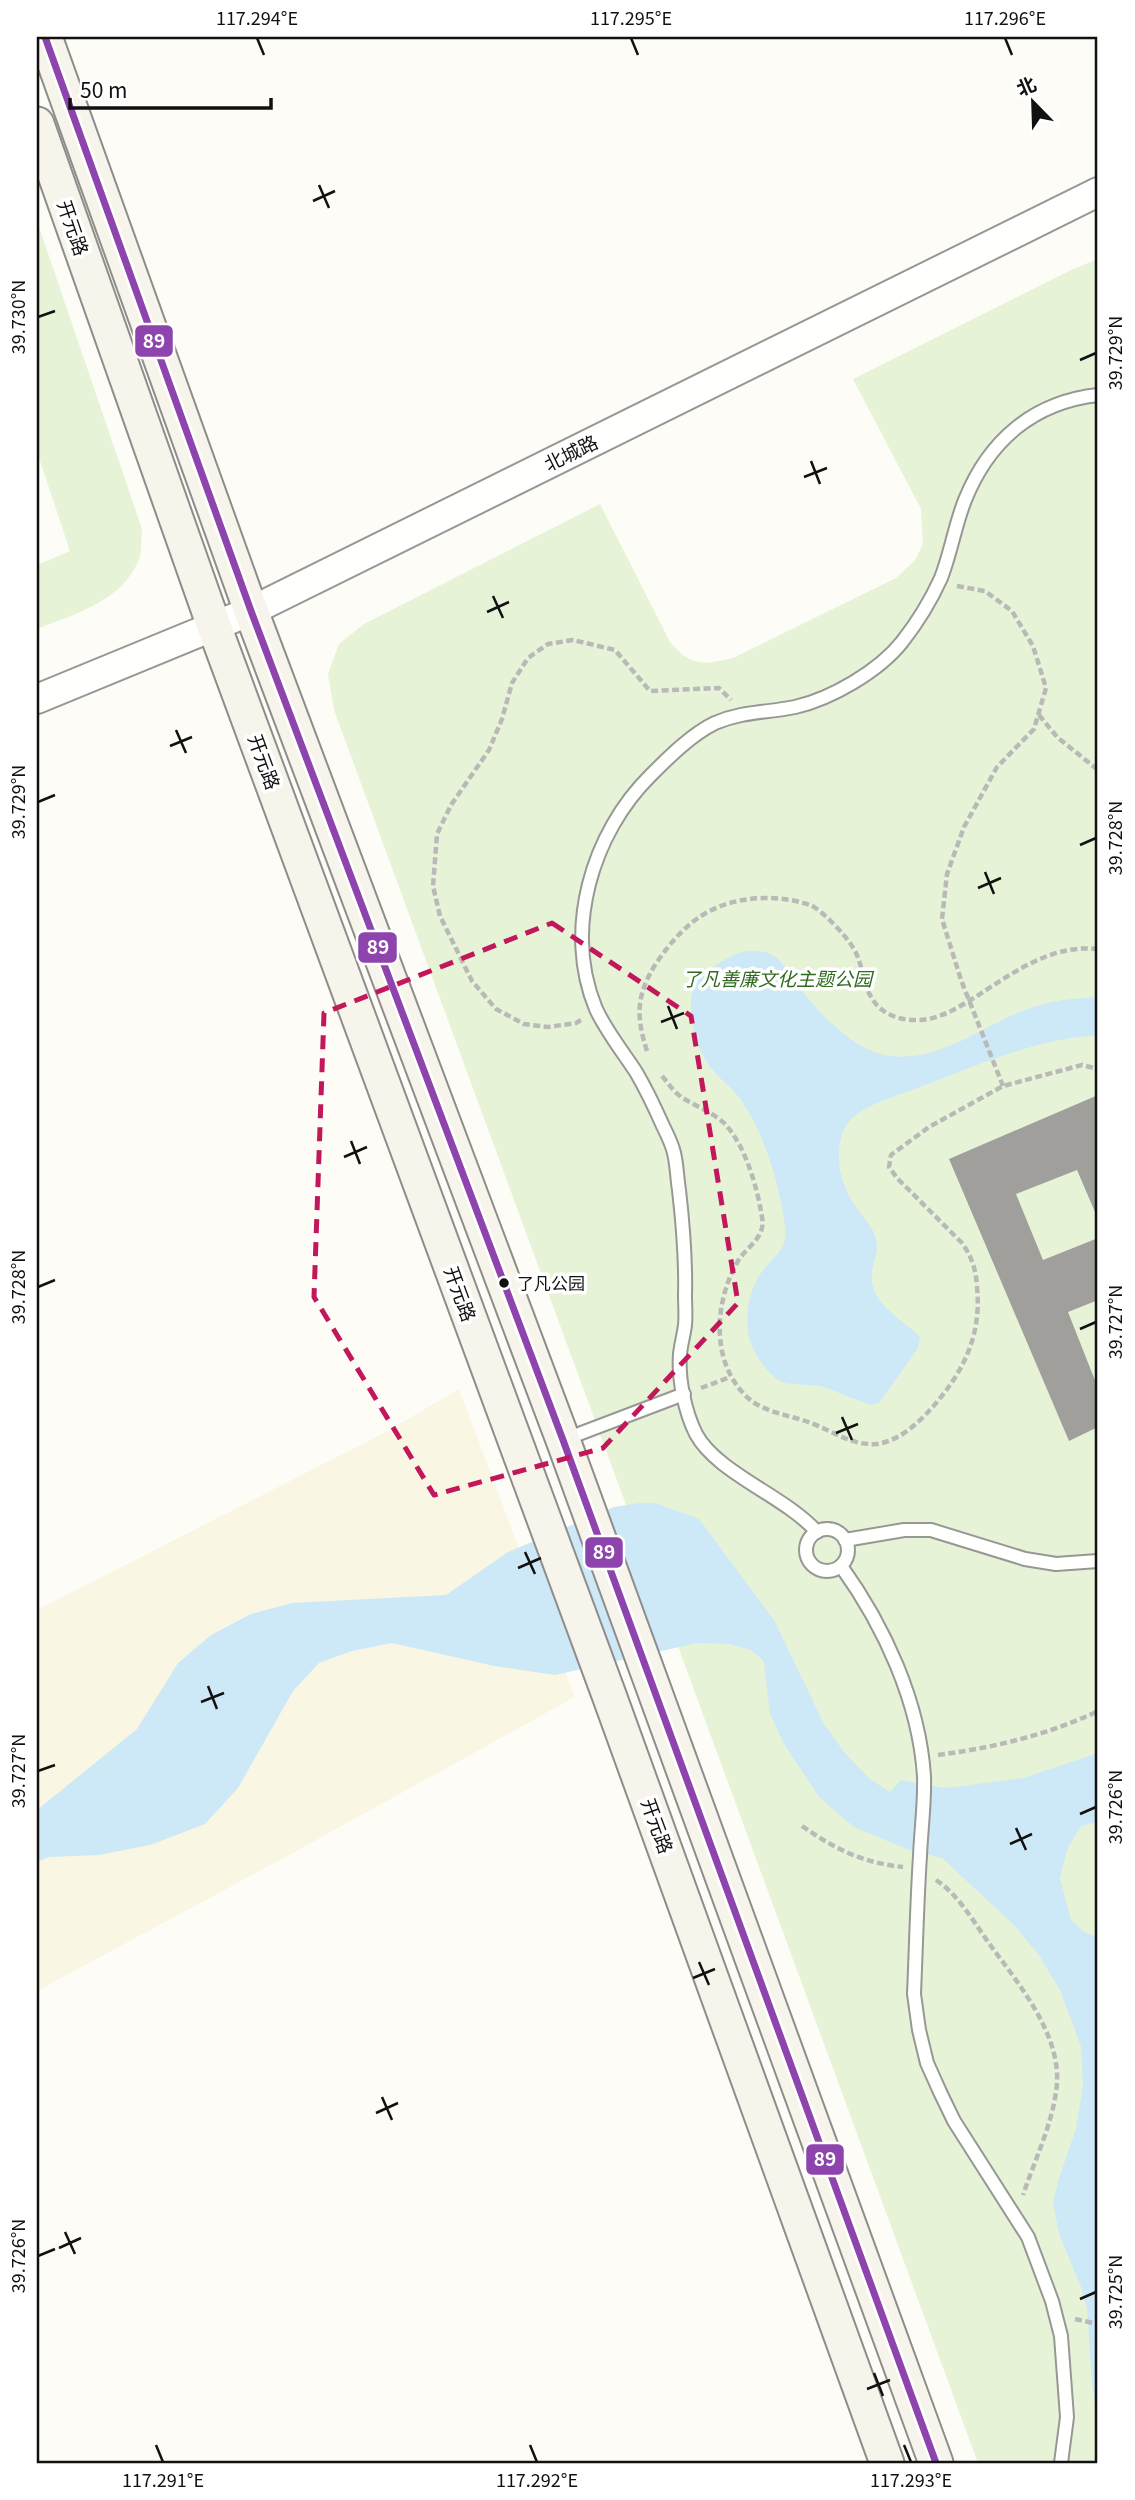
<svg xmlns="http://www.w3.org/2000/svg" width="1135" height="2500" viewBox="0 0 1135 2500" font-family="Georgia,'Noto Sans SC',serif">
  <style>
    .farmland { fill: #f9f7e4 }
    .green { fill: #e7f3d7 }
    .water { fill: #cde8f7 }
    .building { fill: #a19f9c }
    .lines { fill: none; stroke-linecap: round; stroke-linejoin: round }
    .service-casing { stroke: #979795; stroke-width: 16 }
    .tertiary-casing { stroke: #979795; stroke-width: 32 }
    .secondary-casing { stroke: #8e8d8b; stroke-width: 37 }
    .path { stroke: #b9b9b8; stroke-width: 4.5; stroke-dasharray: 7 3.5; stroke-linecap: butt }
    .service { stroke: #fffffe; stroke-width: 12 }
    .tertiary { stroke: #fffffe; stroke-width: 28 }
    .secondary { stroke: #f6f4eb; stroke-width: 33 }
    .bus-1-casing { stroke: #fff; stroke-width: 12 }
    .bus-1 { stroke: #8e44ad; stroke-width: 7 }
    .marked { fill: none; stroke: #c2185b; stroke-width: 5; stroke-dasharray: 14 9; stroke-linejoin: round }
    .ticks { fill: none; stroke: #111; stroke-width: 2.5 }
    .bus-dot { fill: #111; stroke: #fff; stroke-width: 2.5 }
    .labels { text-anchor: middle; stroke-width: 7; stroke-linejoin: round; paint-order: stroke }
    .bus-label { font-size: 17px; fill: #111; stroke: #fff; text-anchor: start }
    .street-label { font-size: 19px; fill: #111; stroke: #fff }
    .park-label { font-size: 19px; font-style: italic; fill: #2f6b1f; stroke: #fff }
    .line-badge { stroke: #fff; stroke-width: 2.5 }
    .badge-label { font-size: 19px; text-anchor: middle; font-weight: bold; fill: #fff }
    .neatline { fill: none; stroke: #111; stroke-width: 2.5 }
    .ticks-label { font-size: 18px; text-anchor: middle; fill: #111 }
  </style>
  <rect width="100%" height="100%" fill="#fdfcf7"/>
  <path class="farmland" d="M459,1389L575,1697L282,1859L37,1991V1610L384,1433Z"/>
  <g class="green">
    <path d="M37,221L142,529C141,538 142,548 140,556C126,600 75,614 37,629V565L70,551L37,452Z"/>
    <path d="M1098,259V2463H978L334,710L328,674L339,644L364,624L600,504L670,642C691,667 703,665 733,658L896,578L915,560L923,544L921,509L853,379L1073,269Z"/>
  </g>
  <g class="water">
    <path d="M744,951C753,951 763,950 770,954C782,959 787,972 795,982C814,1008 851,1048 884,1055C936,1065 980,1027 1025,1010C1048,1001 1073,998 1098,997V1035C1035,1039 979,1065 920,1087C900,1095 875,1101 857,1114C845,1122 840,1136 839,1150C837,1174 847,1196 861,1214C866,1221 873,1228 875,1236C880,1250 874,1258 872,1272C868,1303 901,1318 920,1337L918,1348L880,1402L872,1405C856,1400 842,1394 827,1388C813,1383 799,1386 785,1383C771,1379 756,1357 751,1344C743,1319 748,1289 764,1269C772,1259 782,1252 785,1239C787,1230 783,1216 782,1207C775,1172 763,1133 743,1103C734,1088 718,1079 708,1064C695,1045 682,998 699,979C711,966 729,957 744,951Z"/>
    <path d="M640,1503H655L699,1519L774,1620L824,1724L844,1752L871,1780L890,1792L901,1780L945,1788L1023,1778L1098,1753V1822L1081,1826L1067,1850L1060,1878L1071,1920L1084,1932L1098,1937V2420L1092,2384L1087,2308L1080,2284L1059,2234L1053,2202L1059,2178L1076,2129L1083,2085L1081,2047L1061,1992L1039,1955L1013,1924L942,1858L909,1850L854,1827L819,1797L784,1744L770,1714L764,1661L751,1650L729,1644L697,1643L555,1675L494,1666L392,1643L352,1651L319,1663L293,1691L238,1788L205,1824L150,1845L99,1855L49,1857L37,1862V1810L137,1729L178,1663L211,1635L251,1614L292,1603L446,1595L508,1552L614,1507Z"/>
  </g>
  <path class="building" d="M1098,1095V1219L1077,1170L1016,1194L1043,1260L1098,1238V1300L1068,1312L1098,1388V1427L1069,1441L949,1159Z"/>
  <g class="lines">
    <defs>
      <g id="service">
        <path d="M563,1440L684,1394"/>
        <circle cx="827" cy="1550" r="21"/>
        <path d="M817,1532C785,1496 717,1473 696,1434C685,1412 678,1379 680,1354C681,1344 684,1334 685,1325C686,1315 685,1305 685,1295C686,1259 683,1225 679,1190C677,1178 677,1165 674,1153C672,1144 667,1134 663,1126C655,1108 646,1089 636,1072C623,1052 606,1031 596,1009C563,930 592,833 651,775C669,757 692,734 715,723C743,711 766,713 795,707C831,699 879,671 902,642C917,623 931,600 941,578C951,552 955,525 965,500C989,440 1034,402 1098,395"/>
        <path d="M845,1540L904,1530H931L1025,1559L1056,1564L1098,1561"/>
        <path d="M841,1566C884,1626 919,1701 924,1776C925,1802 921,1830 920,1856C917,1902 916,1948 914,1994L919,2030L927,2063L940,2092L954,2121L1028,2237L1052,2301L1061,2336L1067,2417L1061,2463"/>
      </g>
      <path id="tertiary" d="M37,699L251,611L1098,192"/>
      <g id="secondary">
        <path d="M45,37L251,611L563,1440L936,2463"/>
        <path d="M37,124L214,626L609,1695L887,2463"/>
      </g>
    </defs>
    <use href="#service" class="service-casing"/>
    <use href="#tertiary" class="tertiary-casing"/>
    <use href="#secondary" class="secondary-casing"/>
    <g class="path">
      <path d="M957,586L985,591L1012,611L1033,646L1046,688L1034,729L997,767L964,827L947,874L942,919L961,980L1003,1086"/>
      <path d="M1039,715L1057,737L1098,770"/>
      <path d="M581,1020L576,1023L548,1027L524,1024L496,1009L472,981L440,916L433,886L437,834L451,805L489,750L502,719L512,683L528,658L548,644L573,640L615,650L650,691L719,688L731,700"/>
      <path d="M647,1051C636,1017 636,996 655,965C667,947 680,931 698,918C729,896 775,893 810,905C821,909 846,936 852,946C863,961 862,985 873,1000C881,1013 898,1020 914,1020C938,1021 957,1008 977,996C1014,972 1052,944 1098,949"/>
      <path d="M662,1076C668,1083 673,1091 680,1096C694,1106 713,1112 725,1124C746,1147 757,1187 762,1217C766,1238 747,1246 738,1261C714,1302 710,1363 748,1398C765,1413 790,1415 811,1423C832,1431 853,1446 876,1444C897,1442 916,1425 929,1411C962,1375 982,1337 977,1287C976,1270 972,1257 962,1243L897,1178L889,1167L891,1155L929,1127L1003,1086L1082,1065L1098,1069"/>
      <path d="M701,1388L730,1377"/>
      <path d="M938,1755C992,1748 1048,1735 1098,1711"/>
      <path d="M802,1826C835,1849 863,1863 903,1867"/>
      <path d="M936,1880C960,1896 974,1923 991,1946C1018,1983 1060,2033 1057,2083C1054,2121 1035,2159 1023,2195"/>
      <path d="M1075,2319L1098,2324"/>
    </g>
    <use href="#service" class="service"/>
    <use href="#tertiary" class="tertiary"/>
    <use href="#secondary" class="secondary"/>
    <defs>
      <path id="bus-1" d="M45,37L251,611L563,1440L936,2463"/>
    </defs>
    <use href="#bus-1" class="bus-1-casing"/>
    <use href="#bus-1" class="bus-1"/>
  </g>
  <path class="marked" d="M552,923L691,1016L738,1303L603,1448L434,1495L314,1297L324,1013Z"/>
  <path class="ticks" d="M257,38L264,55M631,38L638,55M1005,38L1012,55M319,185L329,208M313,201L335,191M38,317L55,311M1080,360L1096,353M811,461L820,484M804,477L827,468M493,596L503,618M487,612L509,602M176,730L186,753M170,746L192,737M38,802L55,795M1080,845L1096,838M985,872L994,894M978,888L1001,878M668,1006L677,1029M661,1022L684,1013M351,1141L360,1164M344,1157L367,1147M38,1287L55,1280M1080,1329L1096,1322M842,1417L852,1440M836,1433L858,1424M525,1552L535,1574M518,1568L541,1558M208,1686L217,1709M201,1702L224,1693M38,1771L55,1765M1080,1814L1096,1807M1016,1828L1026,1850M1010,1844L1032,1834M699,1962L709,1985M693,1978L715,1969M382,2097L392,2120M376,2113L398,2103M65,2232L75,2254M59,2248L81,2238M38,2256L55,2249M1080,2299L1096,2292M874,2373L883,2396M867,2389L890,2380M156,2445L163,2462M530,2445L537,2462M904,2445L911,2462"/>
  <circle class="bus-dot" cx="504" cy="1283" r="6"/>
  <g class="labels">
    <g class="bus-label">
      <text x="517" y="1290">了凡公园</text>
    </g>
    <g class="street-label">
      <text transform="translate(73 228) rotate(71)" y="7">开元路</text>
      <text transform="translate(571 453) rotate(-26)" y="7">北城路</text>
      <text transform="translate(264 762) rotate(70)" y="7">开元路</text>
      <text transform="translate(460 1294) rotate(70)" y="7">开元路</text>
      <text transform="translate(657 1826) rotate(70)" y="7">开元路</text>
    </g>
    <g class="park-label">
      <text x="777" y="986">了凡善廉文化主题公园</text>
    </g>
  </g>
  <g class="line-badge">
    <rect x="134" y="324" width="40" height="34" rx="7" fill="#8e44ad"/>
    <rect x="357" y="931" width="41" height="33" rx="7" fill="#8e44ad"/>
    <rect x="584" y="1536" width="40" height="33" rx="7" fill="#8e44ad"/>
    <rect x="805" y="2143" width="40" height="33" rx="7" fill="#8e44ad"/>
  </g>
  <g class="badge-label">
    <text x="154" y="348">89</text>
    <text x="378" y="954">89</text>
    <text x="604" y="1559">89</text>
    <text x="825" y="2166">89</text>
  </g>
  <rect width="1135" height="2500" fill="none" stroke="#ffffff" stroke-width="77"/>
  <g transform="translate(1033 102) rotate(337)" stroke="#ffffff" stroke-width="5" paint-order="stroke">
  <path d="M0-5L12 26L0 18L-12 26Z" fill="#111111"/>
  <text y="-10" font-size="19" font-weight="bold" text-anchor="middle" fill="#111111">北</text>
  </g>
  <path d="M70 98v10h201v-10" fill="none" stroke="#111111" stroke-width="3.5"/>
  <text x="80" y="98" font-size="21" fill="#111111" stroke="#ffffff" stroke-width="5" paint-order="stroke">50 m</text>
  <rect x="38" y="38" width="1058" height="2424" class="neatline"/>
  <g class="ticks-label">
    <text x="257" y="25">117.294°E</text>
    <text x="631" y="25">117.295°E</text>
    <text x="1005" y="25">117.296°E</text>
    <text transform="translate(19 317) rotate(-90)" y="6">39.730°N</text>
    <text transform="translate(1116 353) rotate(-90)" y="6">39.729°N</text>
    <text transform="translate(19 802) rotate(-90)" y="6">39.729°N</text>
    <text transform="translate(1116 838) rotate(-90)" y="6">39.728°N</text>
    <text transform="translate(19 1287) rotate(-90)" y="6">39.728°N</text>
    <text transform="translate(1116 1322) rotate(-90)" y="6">39.727°N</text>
    <text transform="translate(19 1771) rotate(-90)" y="6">39.727°N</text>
    <text transform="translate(1116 1807) rotate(-90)" y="6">39.726°N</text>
    <text transform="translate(19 2256) rotate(-90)" y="6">39.726°N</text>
    <text transform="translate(1116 2292) rotate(-90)" y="6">39.725°N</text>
    <text x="163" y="2487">117.291°E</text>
    <text x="537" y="2487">117.292°E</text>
    <text x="911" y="2487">117.293°E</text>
  </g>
</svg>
